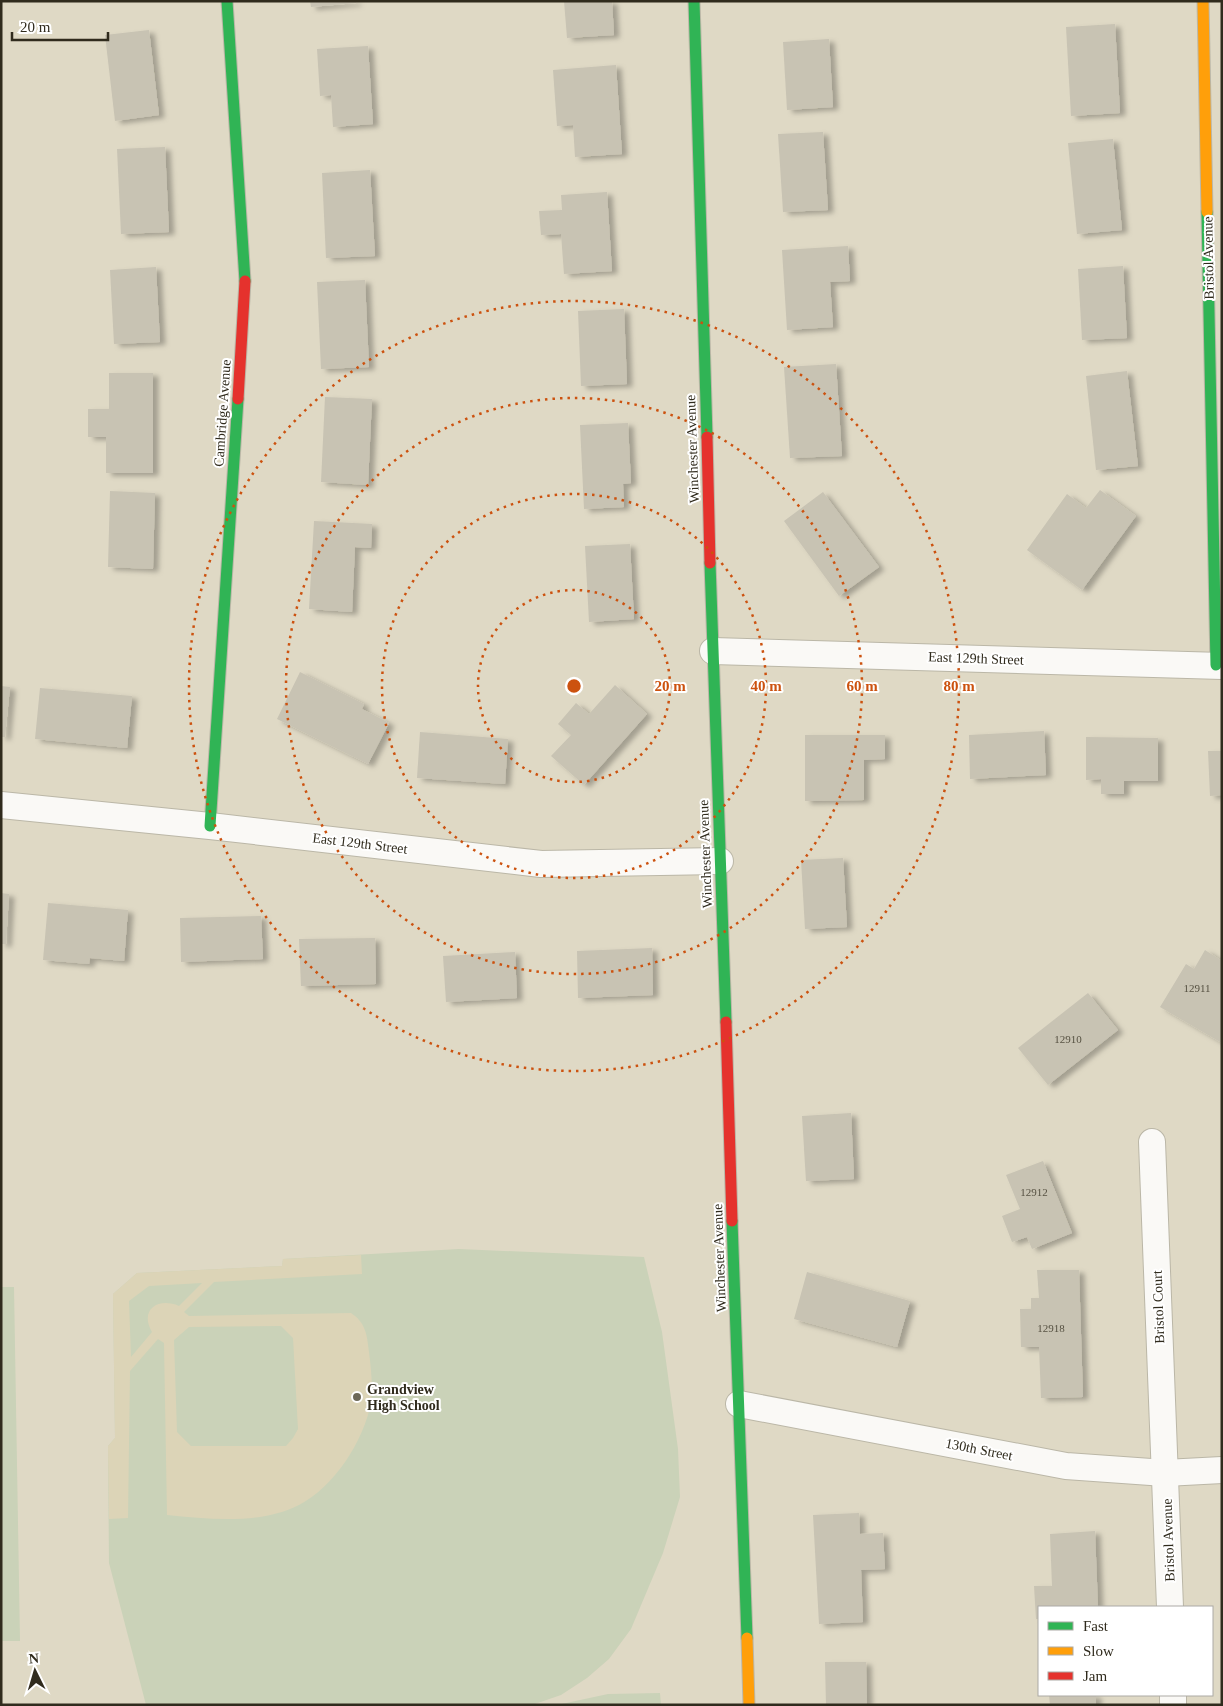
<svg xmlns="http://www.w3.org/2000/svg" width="1223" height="1706" viewBox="0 0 1223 1706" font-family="'Times New Roman',serif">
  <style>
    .green { fill: #cad2b8 }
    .sand { fill: #dcd4b7; fill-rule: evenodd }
    .building { fill: #c8c3b3; filter: url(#shadow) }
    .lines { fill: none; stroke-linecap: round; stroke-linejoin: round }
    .street-casing { stroke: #bbb7a7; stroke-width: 28 }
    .fast-casing { stroke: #bbb7a7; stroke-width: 13 }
    .slow-casing { stroke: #bbb7a7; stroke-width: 13 }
    .jam-casing { stroke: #bbb7a7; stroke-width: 13 }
    .street { stroke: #faf9f6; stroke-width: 26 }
    .fast { stroke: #30b455; stroke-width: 11 }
    .slow { stroke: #ff9f0a; stroke-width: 11 }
    .jam { stroke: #e5322d; stroke-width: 11 }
    .ring { fill: none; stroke: #cc520f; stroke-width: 2.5; stroke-dasharray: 2.5 5 }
    .poi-dot { fill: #6d6858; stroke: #fff; stroke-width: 2 }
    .labels { text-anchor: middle; stroke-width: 4; stroke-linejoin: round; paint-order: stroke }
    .number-label { font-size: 11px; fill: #565142 }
    .street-label { font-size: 14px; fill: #302b1d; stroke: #fff }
    .poi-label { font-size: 14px; font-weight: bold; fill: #302b1d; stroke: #fff; text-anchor: start }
    .centre { fill: #cc520f; stroke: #fff; stroke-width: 2.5 }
    .ring-label { font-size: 15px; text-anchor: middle; font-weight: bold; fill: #cc520f; stroke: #fff; stroke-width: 4; stroke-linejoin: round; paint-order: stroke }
  </style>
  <defs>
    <filter id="shadow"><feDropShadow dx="5.5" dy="3" stdDeviation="2.5" flood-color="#0004"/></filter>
  </defs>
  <rect width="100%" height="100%" fill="#dfd9c5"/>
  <g class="green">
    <path d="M459,1249L644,1257L662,1332L678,1449L680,1497L663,1553L631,1629L609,1659L587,1678L561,1695L532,1705H146L109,1563L108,1446L115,1438L113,1294L137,1273L282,1266L283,1259Z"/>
    <path d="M1,1287H14L20,1641H1Z"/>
    <path d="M660,1693L661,1705H557L608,1694Z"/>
  </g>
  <path class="sand" d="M361,1255L362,1274L214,1282L184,1312L189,1316L351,1313C366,1323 367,1335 369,1352C371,1368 373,1386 371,1402C364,1441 334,1487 299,1505C259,1525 210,1519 167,1515L164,1343L158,1339L130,1371L128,1518L109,1519L108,1446L115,1438L113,1294L137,1273L282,1266L283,1259ZM202,1283L179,1306C158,1297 139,1310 152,1332L131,1357L129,1301L149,1286ZM281,1326L293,1338L298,1429L293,1438L286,1446H191L177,1432L174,1340L189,1327Z"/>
  <g class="building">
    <path d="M310,1H356V3L311,7Z"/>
    <path d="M564,1H612L614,35L567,38Z"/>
    <path d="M1115,24L1120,113L1071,116L1066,27Z"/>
    <path d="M149,30L159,115L115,121L105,35Z"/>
    <path d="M829,39L833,107L787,110L783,42Z"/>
    <path d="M368,46L373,124L333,127L331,95L320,96L317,49Z"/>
    <path d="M616,65L622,154L575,157L573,125L557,126L553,70Z"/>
    <path d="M823,132L828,210L783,212L778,134Z"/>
    <path d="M1113,139L1122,230L1077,234L1068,143Z"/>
    <path d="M165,147L169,232L121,234L117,149Z"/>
    <path d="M370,170L375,256L326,258L322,173Z"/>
    <path d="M607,192L612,271L564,274L561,234L541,235L539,211L562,210L561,195Z"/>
    <path d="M848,246L850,281L830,282L833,327L787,330L782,250Z"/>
    <path d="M1123,266L1127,338L1082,340L1078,269Z"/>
    <path d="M156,267L160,342L114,344L110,270Z"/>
    <path d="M365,280L369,367L321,369L317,282Z"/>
    <path d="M624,309L627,384L581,386L578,311Z"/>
    <path d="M836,364L842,456L790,458L784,367Z"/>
    <path d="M1127,371L1138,466L1096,470L1086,376Z"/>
    <path d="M109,373H153V473H106V437H88V409H109Z"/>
    <path d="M325,397L372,399L368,485L321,482Z"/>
    <path d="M628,423L631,483L623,484L624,507L584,509L580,425Z"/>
    <path d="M1100,490L1136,516L1082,590L1027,550L1067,494L1086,508Z"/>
    <path d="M110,491L155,493L153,569L108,567Z"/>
    <path d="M823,492L879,567L839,596L784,521Z"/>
    <path d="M314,521L372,524L371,548L355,547L352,612L309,609Z"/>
    <path d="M630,544L634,619L589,622L585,546Z"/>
    <path d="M300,672L364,704L362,709L389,723L368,764L277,719Z"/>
    <path d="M615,685L647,714L584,785L551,756L571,735L558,724L576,703L589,714Z"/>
    <path d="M1,686L10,687L5,737H1Z"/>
    <path d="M40,688L132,696L127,748L35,739Z"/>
    <path d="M1044,731L1046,775L970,779L969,735Z"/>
    <path d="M420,732L508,739L505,784L417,778Z"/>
    <path d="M805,735H885V759L864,760V800L805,801Z"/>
    <path d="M1086,737L1158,738V781H1124V794H1101V779L1086,780Z"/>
    <path d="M1208,751H1222V795L1210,796Z"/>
    <path d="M843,858L847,927L805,929L801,860Z"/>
    <path d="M1,893L9,894L6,944H1Z"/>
    <path d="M48,903L128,910L124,961L90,958L89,964L43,960Z"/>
    <path d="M261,916L263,959L181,962L180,918Z"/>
    <path d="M375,938L376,984L301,986L299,939Z"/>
    <path d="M652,948L653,995L578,998L577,951Z"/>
    <path d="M1205,950L1222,961V1043L1160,1007L1186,964L1194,969Z"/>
    <path d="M515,952L517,998L446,1002L443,956Z"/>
    <path d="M1088,993L1118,1030L1048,1085L1018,1048Z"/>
    <path d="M851,1113L854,1179L806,1181L802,1116Z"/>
    <path d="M1043,1161L1072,1233L1032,1249L1027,1237L1012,1242L1002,1216L1020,1209L1006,1175Z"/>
    <path d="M1037,1270H1079L1083,1397L1041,1398L1039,1347H1021L1020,1309H1031V1298H1039Z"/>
    <path d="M807,1272L910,1301L897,1347L794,1319Z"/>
    <path d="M859,1513L860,1534L883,1533L885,1569L861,1570L863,1622L819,1624L813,1515Z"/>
    <path d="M1095,1531L1098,1607H1039V1619H1036L1034,1586H1052L1050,1534Z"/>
    <path d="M825,1662H866L867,1705H826Z"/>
    <path d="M1049,1695H1096V1705H1050Z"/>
  </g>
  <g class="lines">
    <defs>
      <g id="street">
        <path d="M713,651L1222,666"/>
        <path d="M1,805L210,826L541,864L720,861"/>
        <path d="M1152,1142L1170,1607"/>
        <path d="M739,1404L1066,1466L1165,1473L1222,1470"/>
        <path d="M1173,1695V1705"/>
      </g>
      <g id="fast">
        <path d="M227,1L245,281"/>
        <path d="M694,1L707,437"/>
        <path d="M1207,212L1216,665"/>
        <path d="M710,563L726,1022"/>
        <path d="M210,826L238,399"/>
        <path d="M732,1221L747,1638"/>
      </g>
      <g id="slow">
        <path d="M1203,1L1207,212"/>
        <path d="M747,1638L749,1705"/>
      </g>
      <g id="jam">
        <path d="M238,399L245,281"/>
        <path d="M707,437L710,563"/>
        <path d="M726,1022L732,1221"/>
      </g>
    </defs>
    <use href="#street" class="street-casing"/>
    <use href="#fast" class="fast-casing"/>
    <use href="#slow" class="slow-casing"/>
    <use href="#jam" class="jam-casing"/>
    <use href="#street" class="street"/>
    <use href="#fast" class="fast"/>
    <use href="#slow" class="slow"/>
    <use href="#jam" class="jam"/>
  </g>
  <g class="ring">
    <circle cx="574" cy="686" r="96"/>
    <circle cx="574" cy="686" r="192"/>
    <circle cx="574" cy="686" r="288"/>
    <circle cx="574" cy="686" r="385"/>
  </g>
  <circle class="poi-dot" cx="357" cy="1397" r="5"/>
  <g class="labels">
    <g class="number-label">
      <text x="1197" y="992">12911</text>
      <text x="1068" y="1043">12910</text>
      <text x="1034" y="1196">12912</text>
      <text x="1051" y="1332">12918</text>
    </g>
    <g class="street-label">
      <text transform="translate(1208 258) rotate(-91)" y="5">Bristol Avenue</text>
      <text transform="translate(222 413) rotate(-86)" y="5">Cambridge Avenue</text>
      <text transform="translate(692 449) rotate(-92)" y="5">Winchester Avenue</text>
      <text transform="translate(976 658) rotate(2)" y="5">East 129th Street</text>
      <text transform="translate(360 843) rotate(7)" y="5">East 129th Street</text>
      <text transform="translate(705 854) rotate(-92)" y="5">Winchester Avenue</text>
      <text transform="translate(719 1258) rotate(-92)" y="5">Winchester Avenue</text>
      <text transform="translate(1158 1307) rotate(-92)" y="5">Bristol Court</text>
      <text transform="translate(979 1449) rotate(11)" y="5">130th Street</text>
      <text transform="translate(1168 1540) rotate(-92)" y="5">Bristol Avenue</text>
    </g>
    <g class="poi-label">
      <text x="367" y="1394">Grandview<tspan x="367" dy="16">High School</tspan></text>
    </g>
  </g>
  <circle cx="574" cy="686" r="8" class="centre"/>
  <g class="ring-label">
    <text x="670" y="691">20 m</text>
    <text x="766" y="691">40 m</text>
    <text x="862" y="691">60 m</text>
    <text x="959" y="691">80 m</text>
  </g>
  <rect width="1223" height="1706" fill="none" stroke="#302b1d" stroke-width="5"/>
  <rect x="1038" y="1606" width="175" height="90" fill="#ffffff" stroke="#acaaa5"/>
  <rect x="1048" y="1622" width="25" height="8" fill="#30b455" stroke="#acaaa5"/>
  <text x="1083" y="1631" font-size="15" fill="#302b1d">Fast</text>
  <rect x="1048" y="1647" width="25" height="8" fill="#ff9f0a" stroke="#acaaa5"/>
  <text x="1083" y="1656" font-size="15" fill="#302b1d">Slow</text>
  <rect x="1048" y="1672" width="25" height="8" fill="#e5322d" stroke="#acaaa5"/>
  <text x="1083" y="1681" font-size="15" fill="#302b1d">Jam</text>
  <g transform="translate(35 1671) rotate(355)" stroke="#ffffff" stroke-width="4" paint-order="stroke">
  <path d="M0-4L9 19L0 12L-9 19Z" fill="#302b1d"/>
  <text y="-8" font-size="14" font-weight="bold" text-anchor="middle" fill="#302b1d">N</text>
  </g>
  <path d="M12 32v8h96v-8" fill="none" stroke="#302b1d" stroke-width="2.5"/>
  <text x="20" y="32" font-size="15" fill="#302b1d" stroke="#ffffff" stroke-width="4" paint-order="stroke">20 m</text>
</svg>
